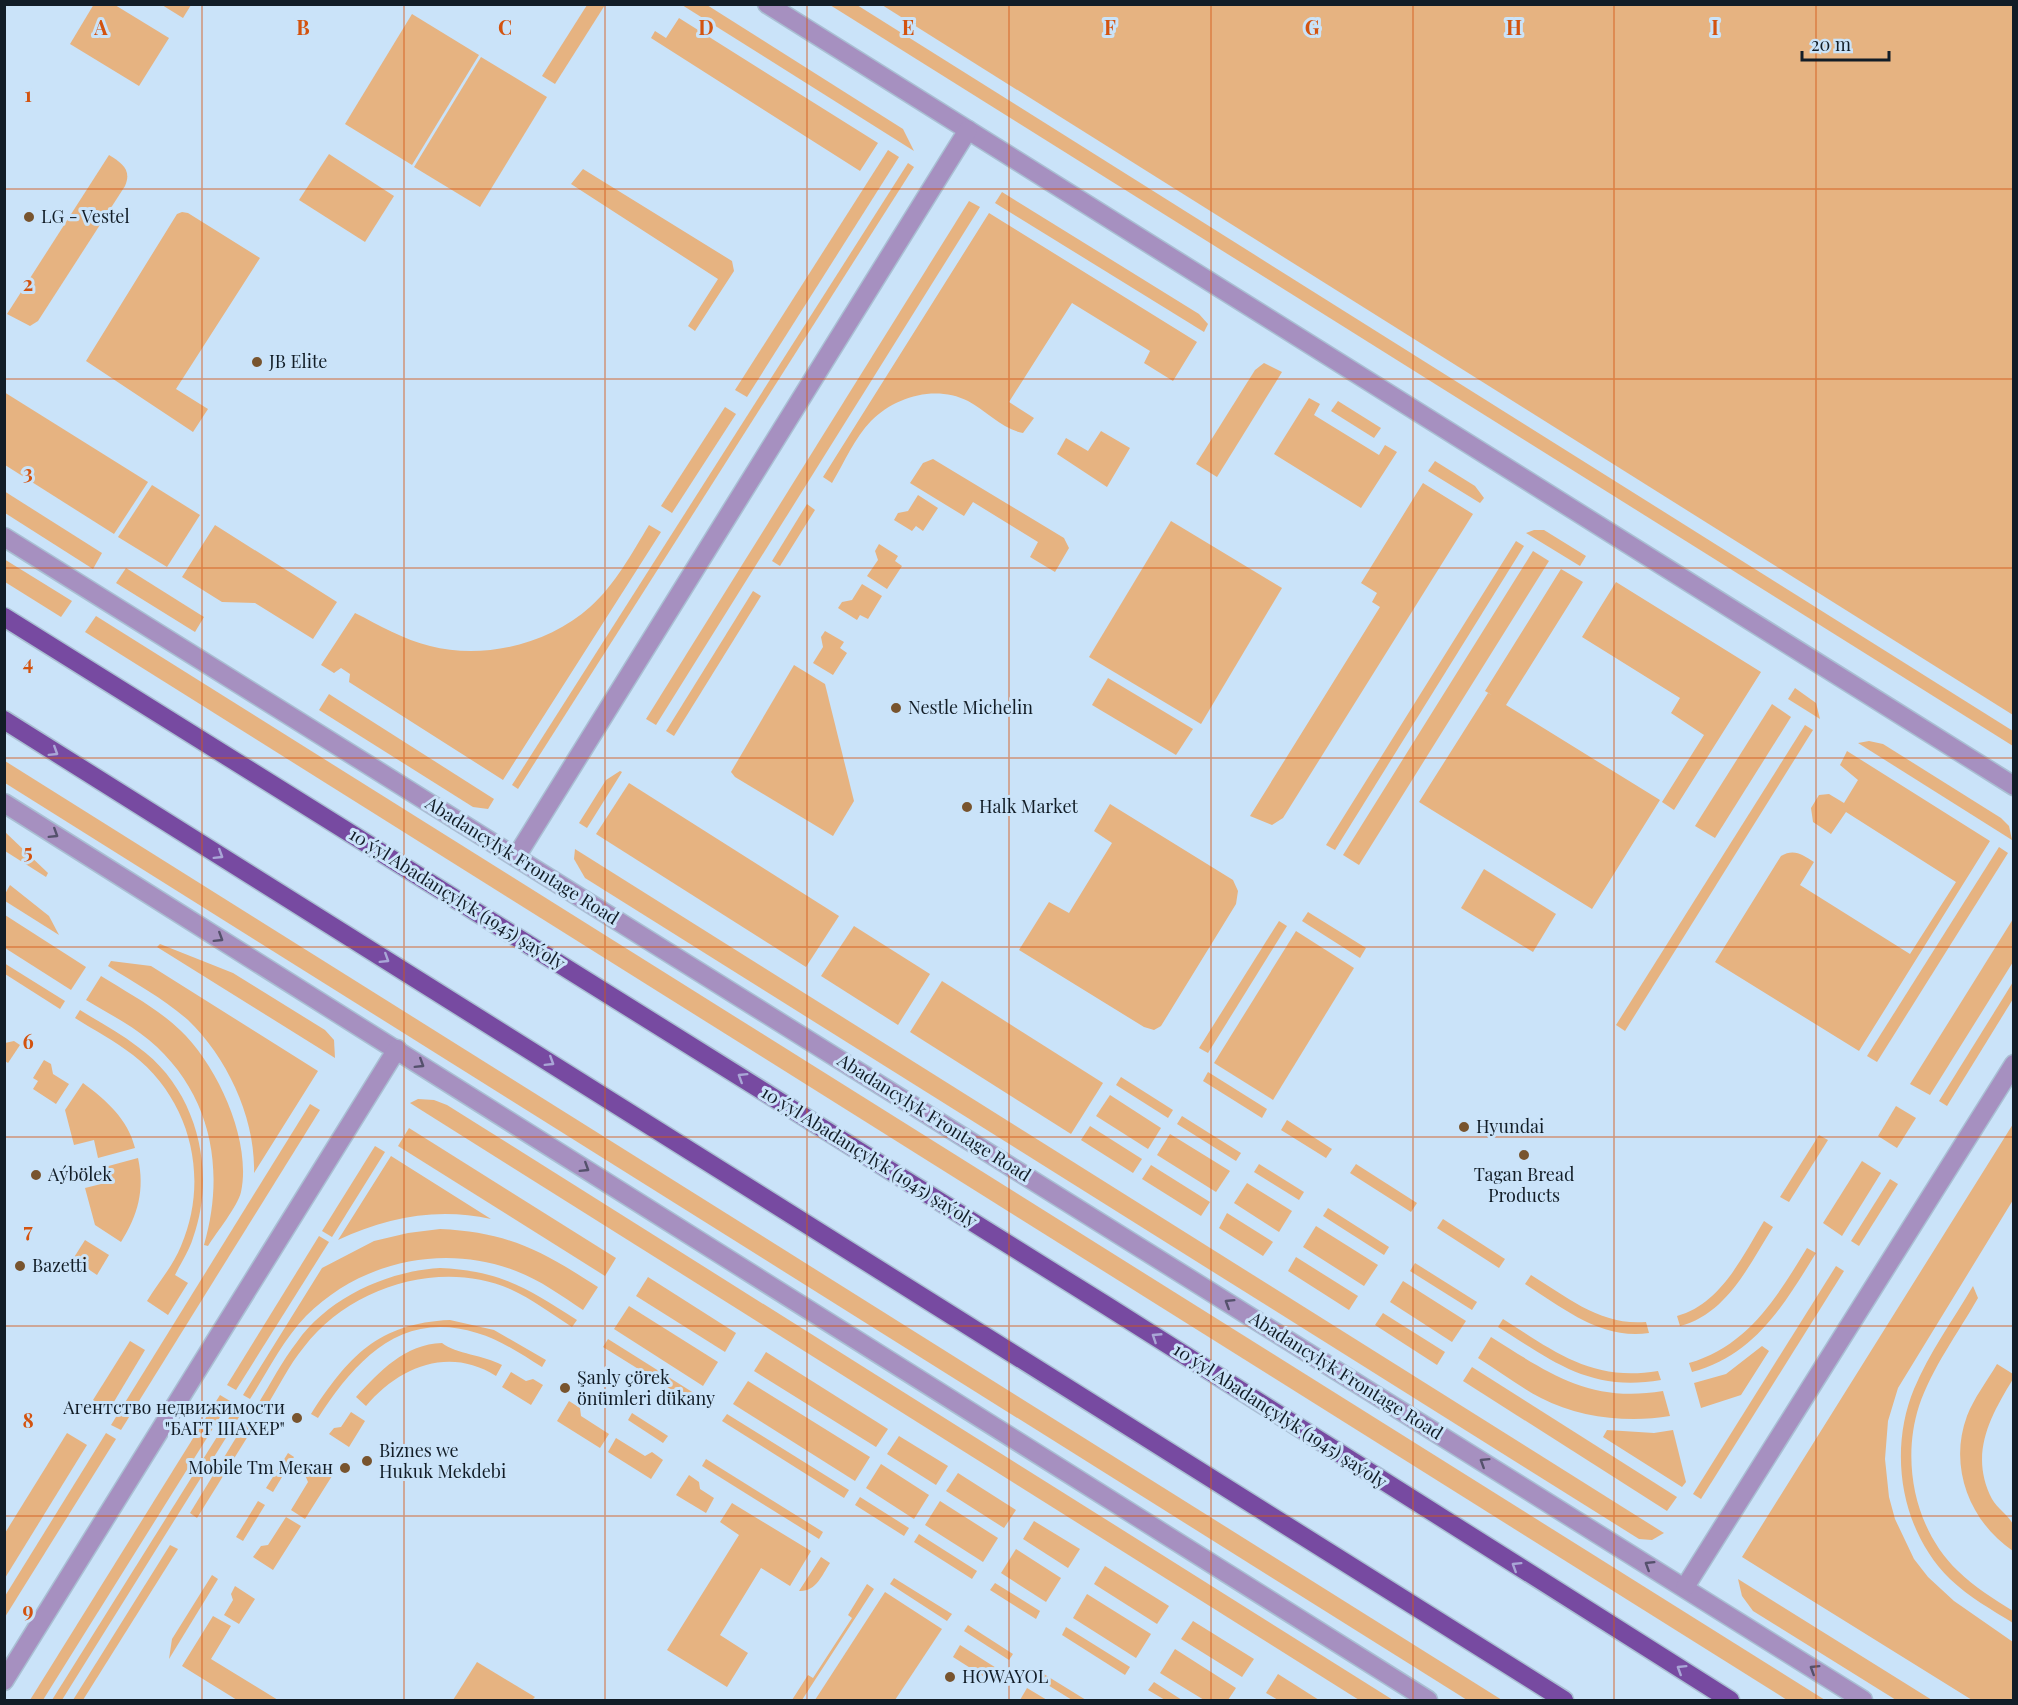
<svg xmlns="http://www.w3.org/2000/svg" width="2018" height="1705" viewBox="0 0 2018 1705" font-family="'Playfair Display',serif">
  <style>
    .green { fill: #e6b381 }
    .lines { fill: none; stroke-linecap: round; stroke-linejoin: round }
    .minor-casing { stroke: #a9bfd3; stroke-width: 21 }
    .major-casing { stroke: #a9bfd3; stroke-width: 21 }
    .minor { stroke: #a690c0; stroke-width: 18 }
    .major { stroke: #774aa1; stroke-width: 18 }
    .oneway { stroke: #a9a6d6 }
    .oneway2 { stroke: #55516c }
    .grid { fill: none; stroke: #d3530f; stroke-width: 1.5; stroke-opacity: 0.55 }
    .poi-dot { fill: #78542e; stroke: #cae3f9; stroke-width: 2 }
    .labels { text-anchor: middle; stroke-width: 6; stroke-linejoin: round; paint-order: stroke }
    .poi-label { font-size: 18px; fill: #121d27; stroke: #cae3f9; text-anchor: start }
    .street-label { font-size: 18px; fill: #121d27; stroke: #cae3f9 }
    .grid-label { font-size: 20px; text-anchor: middle; font-weight: bold; fill: #d3530f; stroke: #cae3f9; stroke-width: 6; stroke-linejoin: round; paint-order: stroke }
  </style>
  <rect width="100%" height="100%" fill="#cae3f9"/>
  <g class="green">
    <path d="M94,4L115,5L169,38L139,86L70,44Z"/>
    <path d="M162,5H191L183,18Z"/>
    <path d="M587,5H605L555,84L542,76Z"/>
    <path d="M682,5H707L903,129L914,151Z"/>
    <path d="M830,5H857L2013,731V746Z"/>
    <path d="M882,5H2013V715Z"/>
    <path d="M412,14L479,55L412,165L345,124Z"/>
    <path d="M679,18L878,143L860,171L651,38L655,31L666,38Z"/>
    <path d="M481,57L547,97L480,207L414,167Z"/>
    <path d="M888,150L899,157L747,397L735,390Z"/>
    <path d="M329,154L394,196L365,242L299,200Z"/>
    <path d="M109,155C122,163 132,170 125,186L38,321L30,326L7,314Z"/>
    <path d="M908,163L914,167L518,789L512,785Z"/>
    <path d="M583,169L732,261L734,271L695,331L688,326L718,279L571,184Z"/>
    <path d="M1002,192L1199,314L1208,324L1204,332L995,203Z"/>
    <path d="M969,201L980,207L656,725L646,719Z"/>
    <path d="M182,212L188,213L260,258L176,389L208,409L193,432L86,361L177,214Z"/>
    <path d="M989,213L1197,342L1173,381L1144,363L1150,351L1072,303L1009,402L1034,418L1023,433C1004,430 985,410 968,401C936,385 896,396 871,421C855,437 844,463 832,483L823,477Z"/>
    <path d="M1264,363L1282,372L1217,477L1196,464L1255,370Z"/>
    <path d="M4,392L148,482L114,534L5,465Z"/>
    <path d="M1309,398L1320,404L1314,415L1379,455L1385,445L1397,452L1361,508L1274,454Z"/>
    <path d="M1338,401L1381,428L1374,438L1331,411Z"/>
    <path d="M725,407L736,414L672,513L661,506Z"/>
    <path d="M1101,431L1130,448L1107,487L1057,454L1066,438L1088,451Z"/>
    <path d="M933,459L1064,538L1069,548L1055,572L1030,557L1038,542L973,502L964,516L910,483L923,463Z"/>
    <path d="M1435,461L1475,486L1484,498L1480,503L1428,471Z"/>
    <path d="M1423,483L1473,514L1283,818L1272,825L1250,816L1380,607L1372,602L1377,593L1361,583Z"/>
    <path d="M152,485L200,515L167,567L118,537Z"/>
    <path d="M4,491L102,553L93,569L5,513Z"/>
    <path d="M918,495L938,508L923,531L916,526L912,531L894,520L898,513L908,511Z"/>
    <path d="M807,504L815,510L780,566L772,561Z"/>
    <path d="M1171,521L1282,588L1201,724L1089,657Z"/>
    <path d="M215,525L337,602L313,639L255,603L222,602L182,577Z"/>
    <path d="M649,525L661,532L503,780L349,682L350,674L341,668L334,673L321,665L355,613C379,625 404,640 430,646C484,660 549,644 590,607C615,585 632,553 649,525Z"/>
    <path d="M1534,530H1544L1586,556L1580,566L1526,533Z"/>
    <path d="M1516,541L1524,546L1335,850L1326,845Z"/>
    <path d="M879,544L898,556L895,561L902,566L887,589L867,576L878,560L875,551Z"/>
    <path d="M1533,551L1549,561L1359,865L1343,855Z"/>
    <path d="M4,559L72,601L61,617L5,582Z"/>
    <path d="M126,568L204,617L195,632L116,583Z"/>
    <path d="M1561,569L1583,582L1506,705L1660,800L1592,909L1419,802L1488,693L1492,695L1485,691Z"/>
    <path d="M1616,582L1761,672L1674,810L1662,802L1704,735L1671,713L1680,698L1582,637Z"/>
    <path d="M862,584L882,596L868,619L860,615L857,620L838,608L842,602L852,600Z"/>
    <path d="M753,591L761,596L674,736L666,731Z"/>
    <path d="M96,616L1825,1700H1787L85,632Z"/>
    <path d="M825,631L844,642L840,648L847,653L833,675L813,663L823,647L821,637Z"/>
    <path d="M794,665L825,684L854,801L833,836L735,777L731,772Z"/>
    <path d="M1108,678L1193,729L1176,755L1092,705Z"/>
    <path d="M1795,688L1816,703L1820,719L1788,699Z"/>
    <path d="M329,694L494,799L488,809L473,807L319,710Z"/>
    <path d="M1772,704L1791,717L1715,838L1695,826Z"/>
    <path d="M1805,725L1813,730L1625,1031L1616,1025Z"/>
    <path d="M1869,741L1883,744L2001,818L2009,826L2012,840L1858,743Z"/>
    <path d="M1847,751L1990,841L1859,1051L1715,962L1781,856C1794,848 1803,855 1814,862L1800,885L1910,954L1956,882L1846,812L1831,834L1813,822L1811,808L1819,795L1829,794L1844,803L1858,780L1840,765Z"/>
    <path d="M5,761L1502,1700H1467L5,783Z"/>
    <path d="M620,771L622,772L587,828L579,823L606,780Z"/>
    <path d="M629,783L839,916L806,967L596,834Z"/>
    <path d="M1110,804L1233,880L1238,891L1236,904L1161,1026L1154,1030L1144,1027L1019,950L1049,902L1069,913L1112,843L1094,831Z"/>
    <path d="M4,831L48,873L46,877L5,851Z"/>
    <path d="M1999,847L2008,853L1877,1062L1867,1056Z"/>
    <path d="M575,849L1664,1533L1652,1540L1639,1539L585,878L574,859Z"/>
    <path d="M1484,869L1556,914L1533,952L1461,908Z"/>
    <path d="M10,885L49,916L59,935L5,901V894Z"/>
    <path d="M1308,912L1366,948L1360,958L1302,921Z"/>
    <path d="M5,915L86,967L71,990L5,948Z"/>
    <path d="M2013,919V962L1930,1095L1910,1084Z"/>
    <path d="M1279,921L1287,926L1208,1053L1199,1048Z"/>
    <path d="M854,926L930,974L898,1025L821,976Z"/>
    <path d="M1296,931L1354,968L1273,1100L1214,1063Z"/>
    <path d="M160,944L233,973L325,1030L334,1040L335,1058L157,947Z"/>
    <path d="M111,961L151,966L318,1071L254,1173C256,1119 227,1057 188,1020C164,999 135,983 108,966Z"/>
    <path d="M4,963L65,1001L60,1009L5,974Z"/>
    <path d="M101,976C128,993 157,1008 180,1030C217,1065 252,1140 241,1192C238,1206 216,1233 208,1246L204,1245C226,1169 211,1092 149,1040C130,1024 107,1013 86,1000Z"/>
    <path d="M942,981L1103,1083L1071,1134L910,1032Z"/>
    <path d="M2013,982V999L1947,1106L1939,1101Z"/>
    <path d="M80,1010C99,1022 120,1033 138,1047C197,1089 217,1171 193,1238C189,1251 181,1263 175,1275L188,1283L168,1315L147,1301C158,1283 173,1266 181,1246C210,1179 191,1100 133,1055C115,1041 94,1030 75,1018Z"/>
    <path d="M14,1041L20,1045L8,1063L5,1061V1043Z"/>
    <path d="M44,1060L51,1064L53,1074L69,1084L56,1104L33,1089L38,1081L33,1078Z"/>
    <path d="M1208,1072L1267,1109L1262,1118L1203,1081Z"/>
    <path d="M1121,1077L1173,1110L1168,1118L1116,1085Z"/>
    <path d="M83,1083C106,1100 128,1119 135,1148L98,1158L94,1140L74,1145L65,1110Z"/>
    <path d="M1110,1095L1161,1128L1148,1149L1096,1116Z"/>
    <path d="M418,1099L434,1100L447,1105L1393,1700H1359L410,1103Z"/>
    <path d="M310,1104L320,1110L121,1430L111,1425Z"/>
    <path d="M1896,1106L1916,1118L1897,1148L1878,1136Z"/>
    <path d="M1182,1116L1241,1153L1236,1161L1177,1124Z"/>
    <path d="M1287,1120L1332,1149L1326,1158L1281,1130Z"/>
    <path d="M2013,1124V1200L1898,1388L1888,1421L1885,1459L1889,1497L1895,1519L1914,1559L1928,1577L1954,1601L2013,1642V1700H1972L1742,1557Z"/>
    <path d="M1090,1126L1142,1159L1133,1173L1081,1140Z"/>
    <path d="M409,1128L616,1258L605,1276L398,1146Z"/>
    <path d="M1170,1134L1230,1171L1216,1192L1157,1155Z"/>
    <path d="M1819,1135L1828,1140L1789,1202L1780,1197Z"/>
    <path d="M375,1146L385,1152L332,1237L322,1231Z"/>
    <path d="M391,1156L491,1219C438,1207 386,1217 338,1240Z"/>
    <path d="M138,1158C145,1190 138,1215 121,1242L95,1225L85,1188L105,1183L101,1168Z"/>
    <path d="M1862,1161L1881,1173L1842,1236L1823,1223Z"/>
    <path d="M1259,1164L1304,1192L1299,1200L1254,1172Z"/>
    <path d="M1356,1164L1417,1203L1411,1212L1350,1173Z"/>
    <path d="M1151,1165L1210,1202L1201,1216L1142,1179Z"/>
    <path d="M1890,1179L1898,1184L1859,1246L1851,1241Z"/>
    <path d="M1247,1183L1292,1211L1279,1232L1234,1203Z"/>
    <path d="M1328,1208L1389,1247L1384,1255L1323,1216Z"/>
    <path d="M1227,1213L1273,1242L1263,1256L1219,1228Z"/>
    <path d="M1443,1219L1505,1259L1499,1268L1437,1228Z"/>
    <path d="M1764,1221L1773,1227C1749,1265 1727,1314 1680,1326L1677,1316C1721,1304 1742,1257 1764,1221Z"/>
    <path d="M1316,1226L1378,1265L1364,1286L1303,1247Z"/>
    <path d="M440,1229C508,1232 542,1251 598,1287L583,1310C562,1296 540,1280 516,1271C444,1243 361,1261 306,1316C283,1340 268,1371 250,1399L243,1395L322,1268L374,1241L408,1233Z"/>
    <path d="M319,1236L329,1242L236,1390L227,1385Z"/>
    <path d="M85,1240L109,1255L97,1275L73,1259Z"/>
    <path d="M1807,1248L1816,1253C1784,1305 1754,1356 1692,1372L1689,1363C1748,1346 1777,1297 1807,1248Z"/>
    <path d="M1296,1257L1358,1296L1349,1310L1288,1271Z"/>
    <path d="M1415,1263L1477,1302L1472,1310L1410,1271Z"/>
    <path d="M1836,1266L1844,1271L1701,1499L1693,1494Z"/>
    <path d="M440,1268C501,1271 527,1288 577,1320L572,1327C552,1314 532,1299 510,1289C440,1259 350,1287 304,1347C289,1365 278,1388 265,1409L258,1404C271,1383 282,1361 297,1342C328,1298 387,1271 440,1268Z"/>
    <path d="M1531,1275C1567,1297 1601,1326 1646,1322L1649,1333C1601,1340 1563,1308 1525,1284Z"/>
    <path d="M648,1277L736,1333L725,1352L636,1296Z"/>
    <path d="M1403,1281L1466,1321L1452,1342L1390,1302Z"/>
    <path d="M1973,1286L1978,1298C1958,1333 1932,1368 1919,1406C1901,1462 1915,1530 1958,1571C1974,1587 1994,1599 2013,1611V1623C1992,1610 1969,1597 1950,1579C1901,1531 1888,1452 1914,1389C1929,1353 1953,1320 1973,1286Z"/>
    <path d="M629,1306L718,1362L703,1386L614,1329Z"/>
    <path d="M1383,1313L1445,1352L1437,1365L1375,1325Z"/>
    <path d="M1503,1319C1555,1352 1592,1382 1658,1371L1661,1380C1590,1392 1554,1362 1498,1327Z"/>
    <path d="M450,1320L494,1330L546,1360L542,1367C521,1354 501,1340 477,1333C401,1309 355,1361 318,1418L311,1414C348,1357 378,1323 450,1320Z"/>
    <path d="M1491,1337C1550,1374 1590,1403 1663,1391L1670,1416C1629,1423 1579,1418 1541,1398C1520,1387 1499,1371 1478,1358Z"/>
    <path d="M608,1339L697,1395L693,1403L603,1347Z"/>
    <path d="M130,1341L145,1350L109,1410L93,1400Z"/>
    <path d="M442,1343C456,1354 484,1355 502,1365L496,1376C449,1346 399,1367 366,1406L356,1397C380,1371 405,1344 442,1343Z"/>
    <path d="M1762,1346L1769,1351L1741,1395L1701,1408L1694,1383L1726,1374Z"/>
    <path d="M766,1352L888,1429L876,1447L754,1371Z"/>
    <path d="M1997,1364L2013,1374V1379C1990,1417 1969,1454 1992,1499C1997,1508 2008,1515 2013,1524C2016,1530 2014,1544 2013,1551C1970,1522 1948,1467 1967,1416C1974,1398 1987,1381 1997,1364Z"/>
    <path d="M1472,1367L1677,1497L1667,1511L1463,1381Z"/>
    <path d="M511,1372L526,1381L533,1379L543,1385L531,1405L502,1387Z"/>
    <path d="M748,1381L870,1457L855,1481L733,1404Z"/>
    <path d="M220,1395L230,1401L43,1700H30Z"/>
    <path d="M569,1401L580,1408L581,1416L609,1434L600,1448L557,1421Z"/>
    <path d="M237,1405L244,1409L62,1700H52Z"/>
    <path d="M351,1412L365,1421L349,1447L329,1434L334,1428L341,1427Z"/>
    <path d="M632,1413L668,1436L663,1443L628,1420Z"/>
    <path d="M727,1414L849,1490L844,1498L722,1421Z"/>
    <path d="M245,1423L253,1428L197,1518L190,1513Z"/>
    <path d="M1607,1430L1654,1433L1673,1430L1686,1482L1682,1487L1603,1437Z"/>
    <path d="M67,1433L87,1445L5,1578V1533Z"/>
    <path d="M106,1433L116,1439L5,1617V1596Z"/>
    <path d="M899,1436L948,1466L936,1485L887,1454Z"/>
    <path d="M616,1438L645,1456L652,1452L663,1460L651,1479L608,1452Z"/>
    <path d="M288,1453L294,1457L273,1492L266,1488Z"/>
    <path d="M706,1459L823,1532L819,1539L702,1466Z"/>
    <path d="M312,1464L332,1476L305,1519L291,1510L308,1482L305,1475Z"/>
    <path d="M881,1464L929,1495L914,1519L866,1488Z"/>
    <path d="M958,1473L1016,1510L1004,1528L946,1491Z"/>
    <path d="M689,1475L699,1482L700,1489L714,1498L706,1513L676,1495Z"/>
    <path d="M860,1497L909,1528L904,1536L855,1505Z"/>
    <path d="M258,1501L265,1505L243,1541L236,1537Z"/>
    <path d="M940,1501L998,1538L983,1562L925,1525Z"/>
    <path d="M732,1503L811,1551L790,1586L761,1568L720,1635L748,1653L727,1687L667,1650L739,1535L720,1522Z"/>
    <path d="M286,1517L301,1526L273,1570L253,1557L261,1546L268,1545Z"/>
    <path d="M1034,1521L1080,1549L1068,1568L1023,1539Z"/>
    <path d="M919,1534L977,1571L972,1579L914,1542Z"/>
    <path d="M170,1545L178,1549L83,1700H73Z"/>
    <path d="M1016,1549L1061,1578L1046,1602L1001,1573Z"/>
    <path d="M821,1557L830,1563C822,1575 816,1592 799,1591Z"/>
    <path d="M1105,1566L1169,1606L1157,1624L1094,1584Z"/>
    <path d="M212,1575L218,1579L169,1659L172,1639Z"/>
    <path d="M894,1578L952,1614L947,1621L890,1584Z"/>
    <path d="M1738,1579L1932,1700H1896L1753,1611L1742,1596Z"/>
    <path d="M995,1583L1040,1611L1036,1619L990,1590Z"/>
    <path d="M867,1584L874,1589L802,1700H792L808,1675L813,1678L852,1618L848,1615Z"/>
    <path d="M235,1586L255,1599L239,1624L224,1615L233,1600L231,1594Z"/>
    <path d="M885,1592L942,1629L895,1700H815Z"/>
    <path d="M1087,1594L1151,1634L1136,1658L1073,1618Z"/>
    <path d="M213,1616L231,1626L211,1659L278,1700H237L182,1666Z"/>
    <path d="M1193,1621L1254,1659L1242,1677L1181,1639Z"/>
    <path d="M968,1625L1013,1654L1009,1660L964,1631Z"/>
    <path d="M1066,1627L1130,1667L1125,1675L1062,1635Z"/>
    <path d="M960,1645L1001,1671L994,1683L953,1657Z"/>
    <path d="M1175,1649L1236,1688L1228,1700H1204L1160,1673Z"/>
    <path d="M477,1662L535,1697L532,1700H453Z"/>
    <path d="M1039,1671L1086,1700H1072L1035,1677Z"/>
    <path d="M1278,1674L1319,1700H1278L1266,1693Z"/>
    <path d="M1154,1682L1182,1700H1165L1148,1690Z"/>
    <path d="M1027,1688L1047,1700H1020Z"/>
  </g>
  <g class="lines">
    <defs>
      <g id="minor">
        <path d="M767,4L2014,786"/>
        <path d="M4,537L1863,1700"/>
        <path d="M4,803L1428,1700"/>
        <path d="M516,857L968,130"/>
        <path d="M1685,1587L2014,1064"/>
        <path d="M4,1681L397,1049"/>
      </g>
      <g id="major">
        <path d="M4,617L1107,1306L1730,1700"/>
        <path d="M4,720L1564,1700"/>
      </g>
    </defs>
    <use href="#minor" class="minor-casing"/>
    <use href="#major" class="major-casing"/>
    <use href="#minor" class="minor"/>
    <use href="#major" class="major"/>
  </g>
  <defs><path id="oneway-chevron" d="M-2-3.5L2.5 0L-2 3.5" fill="none" stroke-width="1.6" stroke-linecap="round" stroke-linejoin="round" transform="scale(1.5)"/></defs>
  <g class="oneway">
    <use href="#oneway-chevron" transform="translate(54 752) rotate(32)"/>
    <use href="#oneway-chevron" transform="translate(219 855) rotate(32)"/>
    <use href="#oneway-chevron" transform="translate(385 959) rotate(32)"/>
    <use href="#oneway-chevron" transform="translate(550 1062) rotate(32)"/>
    <use href="#oneway-chevron" transform="translate(742 1077) rotate(-148)"/>
    <use href="#oneway-chevron" transform="translate(1156 1337) rotate(-147)"/>
    <use href="#oneway-chevron" transform="translate(1516 1566) rotate(-148)"/>
    <use href="#oneway-chevron" transform="translate(1681 1669) rotate(-148)"/>
  </g>
  <g class="oneway2">
    <use href="#oneway-chevron" transform="translate(54 834) rotate(32)"/>
    <use href="#oneway-chevron" transform="translate(219 938) rotate(32)"/>
    <use href="#oneway-chevron" transform="translate(420 1064) rotate(32)"/>
    <use href="#oneway-chevron" transform="translate(585 1168) rotate(32)"/>
    <use href="#oneway-chevron" transform="translate(1229 1303) rotate(-148)"/>
    <use href="#oneway-chevron" transform="translate(1484 1462) rotate(-148)"/>
    <use href="#oneway-chevron" transform="translate(1649 1565) rotate(-148)"/>
    <use href="#oneway-chevron" transform="translate(1814 1669) rotate(-148)"/>
  </g>
  <path class="grid" d="M202,4V1700M404,4V1700M605,4V1700M807,4V1700M1009,4V1700M1211,4V1700M1413,4V1700M1614,4V1700M1816,4V1700M4,189H2014M4,379H2014M4,568H2014M4,758H2014M4,947H2014M4,1137H2014M4,1326H2014M4,1516H2014"/>
  <g class="poi-dot">
    <circle cx="29" cy="217" r="6"/>
    <circle cx="257" cy="362" r="6"/>
    <circle cx="896" cy="708" r="6"/>
    <circle cx="967" cy="807" r="6"/>
    <circle cx="1464" cy="1127" r="6"/>
    <circle cx="1524" cy="1155" r="6"/>
    <circle cx="36" cy="1175" r="6"/>
    <circle cx="20" cy="1266" r="6"/>
    <circle cx="565" cy="1388" r="6"/>
    <circle cx="297" cy="1418" r="6"/>
    <circle cx="367" cy="1461" r="6"/>
    <circle cx="345" cy="1468" r="6"/>
    <circle cx="950" cy="1677" r="6"/>
  </g>
  <g class="labels">
    <g class="poi-label">
      <text x="41" y="223">LG - Vestel</text>
      <text x="269" y="368">JB Elite</text>
      <text x="908" y="714">Nestle Michelin</text>
      <text x="979" y="813">Halk Market</text>
      <text x="1476" y="1133">Hyundai</text>
      <text x="48" y="1181">Aýbölek</text>
      <text x="1524" y="1181" text-anchor="middle">Tagan Bread<tspan x="1524" dy="21">Products</tspan></text>
      <text x="32" y="1272">Bazetti</text>
      <text x="577" y="1384">Şanly çörek<tspan x="577" dy="21">önümleri dükany</tspan></text>
      <text x="285" y="1414" text-anchor="end">Агентство недвижимости<tspan x="285" dy="21">"БАГТ ШАХЕР"</tspan></text>
      <text x="379" y="1457">Biznes we<tspan x="379" dy="21">Hukuk Mekdebi</tspan></text>
      <text x="333" y="1474" text-anchor="end">Mobile Tm Мекан</text>
      <text x="962" y="1683">HOWAYOL</text>
    </g>
    <g class="street-label">
      <text transform="translate(522 861) rotate(32)" y="6">Abadancylyk Frontage Road</text>
      <text transform="translate(457 899) rotate(32)" y="6">10 ýyl Abadançylyk (1945) şaýoly</text>
      <text transform="translate(934 1118) rotate(32)" y="6">Abadancylyk Frontage Road</text>
      <text transform="translate(869 1157) rotate(32)" y="6">10 ýyl Abadançylyk (1945) şaýoly</text>
      <text transform="translate(1346 1376) rotate(32)" y="6">Abadancylyk Frontage Road</text>
      <text transform="translate(1280 1416) rotate(33)" y="6">10 ýyl Abadançylyk (1945) şaýoly</text>
    </g>
  </g>
  <g class="grid-label">
    <text x="101" y="35">A</text>
    <text x="303" y="35">B</text>
    <text x="505" y="35">C</text>
    <text x="706" y="35">D</text>
    <text x="908" y="35">E</text>
    <text x="1110" y="35">F</text>
    <text x="1312" y="35">G</text>
    <text x="1514" y="35">H</text>
    <text x="1715" y="35">I</text>
    <text x="28" y="102">1</text>
    <text x="28" y="291">2</text>
    <text x="28" y="480">3</text>
    <text x="28" y="670">4</text>
    <text x="28" y="859">5</text>
    <text x="28" y="1049">6</text>
    <text x="28" y="1238">7</text>
    <text x="28" y="1428">8</text>
    <text x="28" y="1617">9</text>
  </g>
  <rect width="2018" height="1705" fill="none" stroke="#121d27" stroke-width="12"/>
  <path d="M1802 51v9h87v-9" fill="none" stroke="#121d27" stroke-width="3"/>
  <text x="1811" y="51" font-size="18" fill="#121d27" stroke="#cae3f9" stroke-width="4.5" paint-order="stroke">20 m</text>
</svg>
